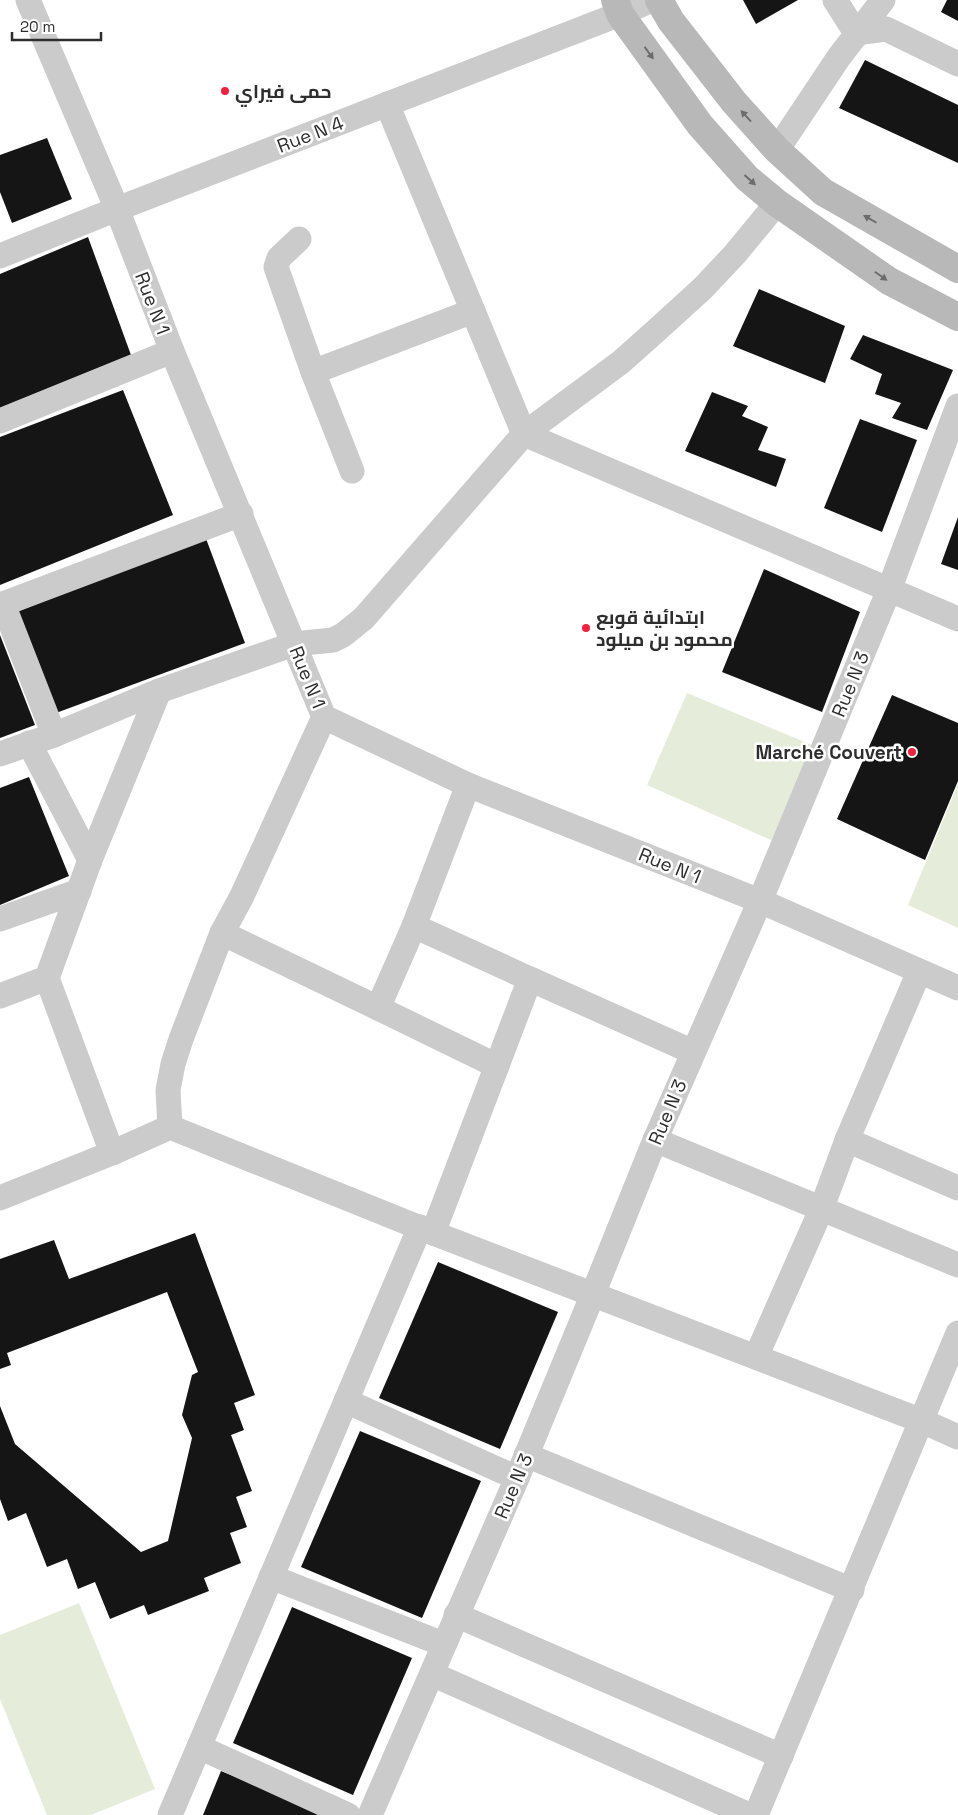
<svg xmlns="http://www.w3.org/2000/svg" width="958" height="1815" viewBox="0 0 958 1815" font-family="'Space Grotesk',Cairo,sans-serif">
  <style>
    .green { fill: #e5edda }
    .building { fill: #151515 }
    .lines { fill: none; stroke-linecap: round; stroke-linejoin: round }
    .minor { stroke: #cbcbcb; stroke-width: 25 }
    .secondary { stroke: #b8b8b8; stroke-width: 28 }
    .oneway { fill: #6c6c6c }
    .poi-dot { fill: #f4203d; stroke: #fff; stroke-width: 2 }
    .labels { text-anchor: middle; stroke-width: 5; stroke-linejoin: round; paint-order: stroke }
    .poi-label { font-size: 19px; font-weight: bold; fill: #2e2e2e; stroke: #fff; text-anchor: start }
    .street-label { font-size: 19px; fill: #2e2e2e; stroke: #fff }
  </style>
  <rect width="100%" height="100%" fill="#fff"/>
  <g class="green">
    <path d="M687,693L812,745L773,841L647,785Z"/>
    <path d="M958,784V928L908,905Z"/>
    <path d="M79,1603L155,1789L91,1815H47L0,1699V1635Z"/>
  </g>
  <g class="building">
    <path d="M743,0H798L756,24Z"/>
    <path d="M947,0H958V21L941,12Z"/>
    <path d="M865,60L958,105V163L839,108Z"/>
    <path d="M47,138L72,199L12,223L0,192V155Z"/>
    <path d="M88,237L131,355L0,408V274Z"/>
    <path d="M759,289L845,326L825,383L733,346Z"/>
    <path d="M863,335L953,370L927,430L892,418L901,403L875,394L882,374L850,359Z"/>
    <path d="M123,390L173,515L0,585V437Z"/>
    <path d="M712,392L748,406L742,416L768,427L758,450L786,459L776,487L685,451Z"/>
    <path d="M860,419L917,440L882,532L824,508Z"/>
    <path d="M958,517V570L941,564Z"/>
    <path d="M205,536L245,643L56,713L14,613Z"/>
    <path d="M764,569L860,612L822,712L722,672Z"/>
    <path d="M0,635L35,725L0,738Z"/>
    <path d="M892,695L958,723V781L925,860L837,819Z"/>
    <path d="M29,777L69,876L0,905V788Z"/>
    <path d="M195,1233L255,1395L234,1403L244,1430L231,1435L252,1491L236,1497L247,1527L230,1533L241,1563L204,1578L209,1591L148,1615L144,1605L110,1619L95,1582L78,1589L67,1559L47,1567L26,1513L8,1521L0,1499V1406L15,1444L141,1552L168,1541L192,1438L182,1415L192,1375L198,1372L167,1292L7,1353L11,1365L0,1369V1259L54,1240L69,1279Z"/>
    <path d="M438,1262L558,1312L500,1449L379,1398Z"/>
    <path d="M360,1431L481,1481L422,1618L301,1567Z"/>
    <path d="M292,1607L412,1658L353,1795L233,1743Z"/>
    <path d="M221,1771L330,1815H203Z"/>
  </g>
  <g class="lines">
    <g class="minor">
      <path d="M28,0L117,209L172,351L324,717L468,785L760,901L958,988"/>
      <path d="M835,0L856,33L886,29L958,64"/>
      <path d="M387,104L524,434L958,619"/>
      <path d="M777,150L839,57L883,0"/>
      <path d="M299,239L279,258L276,267L313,372L473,311"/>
      <path d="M0,256L117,209L620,14L652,0"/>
      <path d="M313,372L352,471"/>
      <path d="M0,421L172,351"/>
      <path d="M3,604L54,735"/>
      <path d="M0,605L241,514"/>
      <path d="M29,743L90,860"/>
      <path d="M0,754L54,735L159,691L294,644L333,640L343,635L364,618L524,434L621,362L658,329L703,288L735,254L777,203"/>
      <path d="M0,919L79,891"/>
      <path d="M222,933L378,1008L414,926"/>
      <path d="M47,978L112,1153"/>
      <path d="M530,979L693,1052"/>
      <path d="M0,996L47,978L90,860L159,691"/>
      <path d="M378,1008L497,1066"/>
      <path d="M170,1127L168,1090L173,1064L181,1039L222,933L242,896L324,717"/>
      <path d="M655,1140L958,1265"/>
      <path d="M847,1140L958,1188"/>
      <path d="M0,1198L112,1153L170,1127L433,1233L922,1421L958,1437"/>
      <path d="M433,1233L530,979L414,926L468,785"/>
      <path d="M756,1357L821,1210L847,1140L919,972"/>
      <path d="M346,1401L517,1478"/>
      <path d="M526,1455L852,1590"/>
      <path d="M271,1577L443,1644"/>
      <path d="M456,1615L781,1756"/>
      <path d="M432,1674L749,1815"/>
      <path d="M199,1747L348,1815"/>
      <path d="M170,1815L420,1227"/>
      <path d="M370,1815L517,1478L593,1294L655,1140L760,901L889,590L958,406"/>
      <path d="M756,1815L958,1333"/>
    </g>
    <g class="secondary">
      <path d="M615,0L620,14L700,125L747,178L777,203L889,281L958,317"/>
      <path d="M659,0L671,21L734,102L777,150L823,192L958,269"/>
    </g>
  </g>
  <defs><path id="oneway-solid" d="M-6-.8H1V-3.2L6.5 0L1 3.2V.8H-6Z" transform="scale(1.25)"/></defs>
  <g class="oneway">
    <use href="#oneway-solid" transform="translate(649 53) rotate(54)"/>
    <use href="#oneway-solid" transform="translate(746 116) rotate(-132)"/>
    <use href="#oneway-solid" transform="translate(750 180) rotate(42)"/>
    <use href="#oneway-solid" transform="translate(870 219) rotate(-150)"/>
    <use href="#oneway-solid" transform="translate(881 276) rotate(35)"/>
  </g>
  <g class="poi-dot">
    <circle cx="225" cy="91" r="5"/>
    <circle cx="586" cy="628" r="5"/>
    <circle cx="912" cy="752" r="5"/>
  </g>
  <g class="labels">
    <g class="poi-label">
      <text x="235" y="98">حمى فيراي</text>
      <text x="596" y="624">ابتدائية قوبع<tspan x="596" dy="22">محمود بن ميلود</tspan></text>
      <text x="902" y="759" text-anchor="end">Marché Couvert</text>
    </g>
    <g class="street-label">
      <text transform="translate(310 134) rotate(-21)" y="7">Rue N 4</text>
      <text transform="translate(153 303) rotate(69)" y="7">Rue N 1</text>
      <text transform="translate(308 677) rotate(68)" y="7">Rue N 1</text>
      <text transform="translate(850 684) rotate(-68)" y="7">Rue N 3</text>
      <text transform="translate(670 865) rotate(22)" y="7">Rue N 1</text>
      <text transform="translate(667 1112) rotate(-67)" y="7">Rue N 3</text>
      <text transform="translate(513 1486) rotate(-67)" y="7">Rue N 3</text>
    </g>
  </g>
  <path d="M12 32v8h89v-8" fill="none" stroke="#2e2e2e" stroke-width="2.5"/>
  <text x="20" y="32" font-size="15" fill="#2e2e2e" stroke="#ffffff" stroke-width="4" paint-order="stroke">20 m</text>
</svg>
